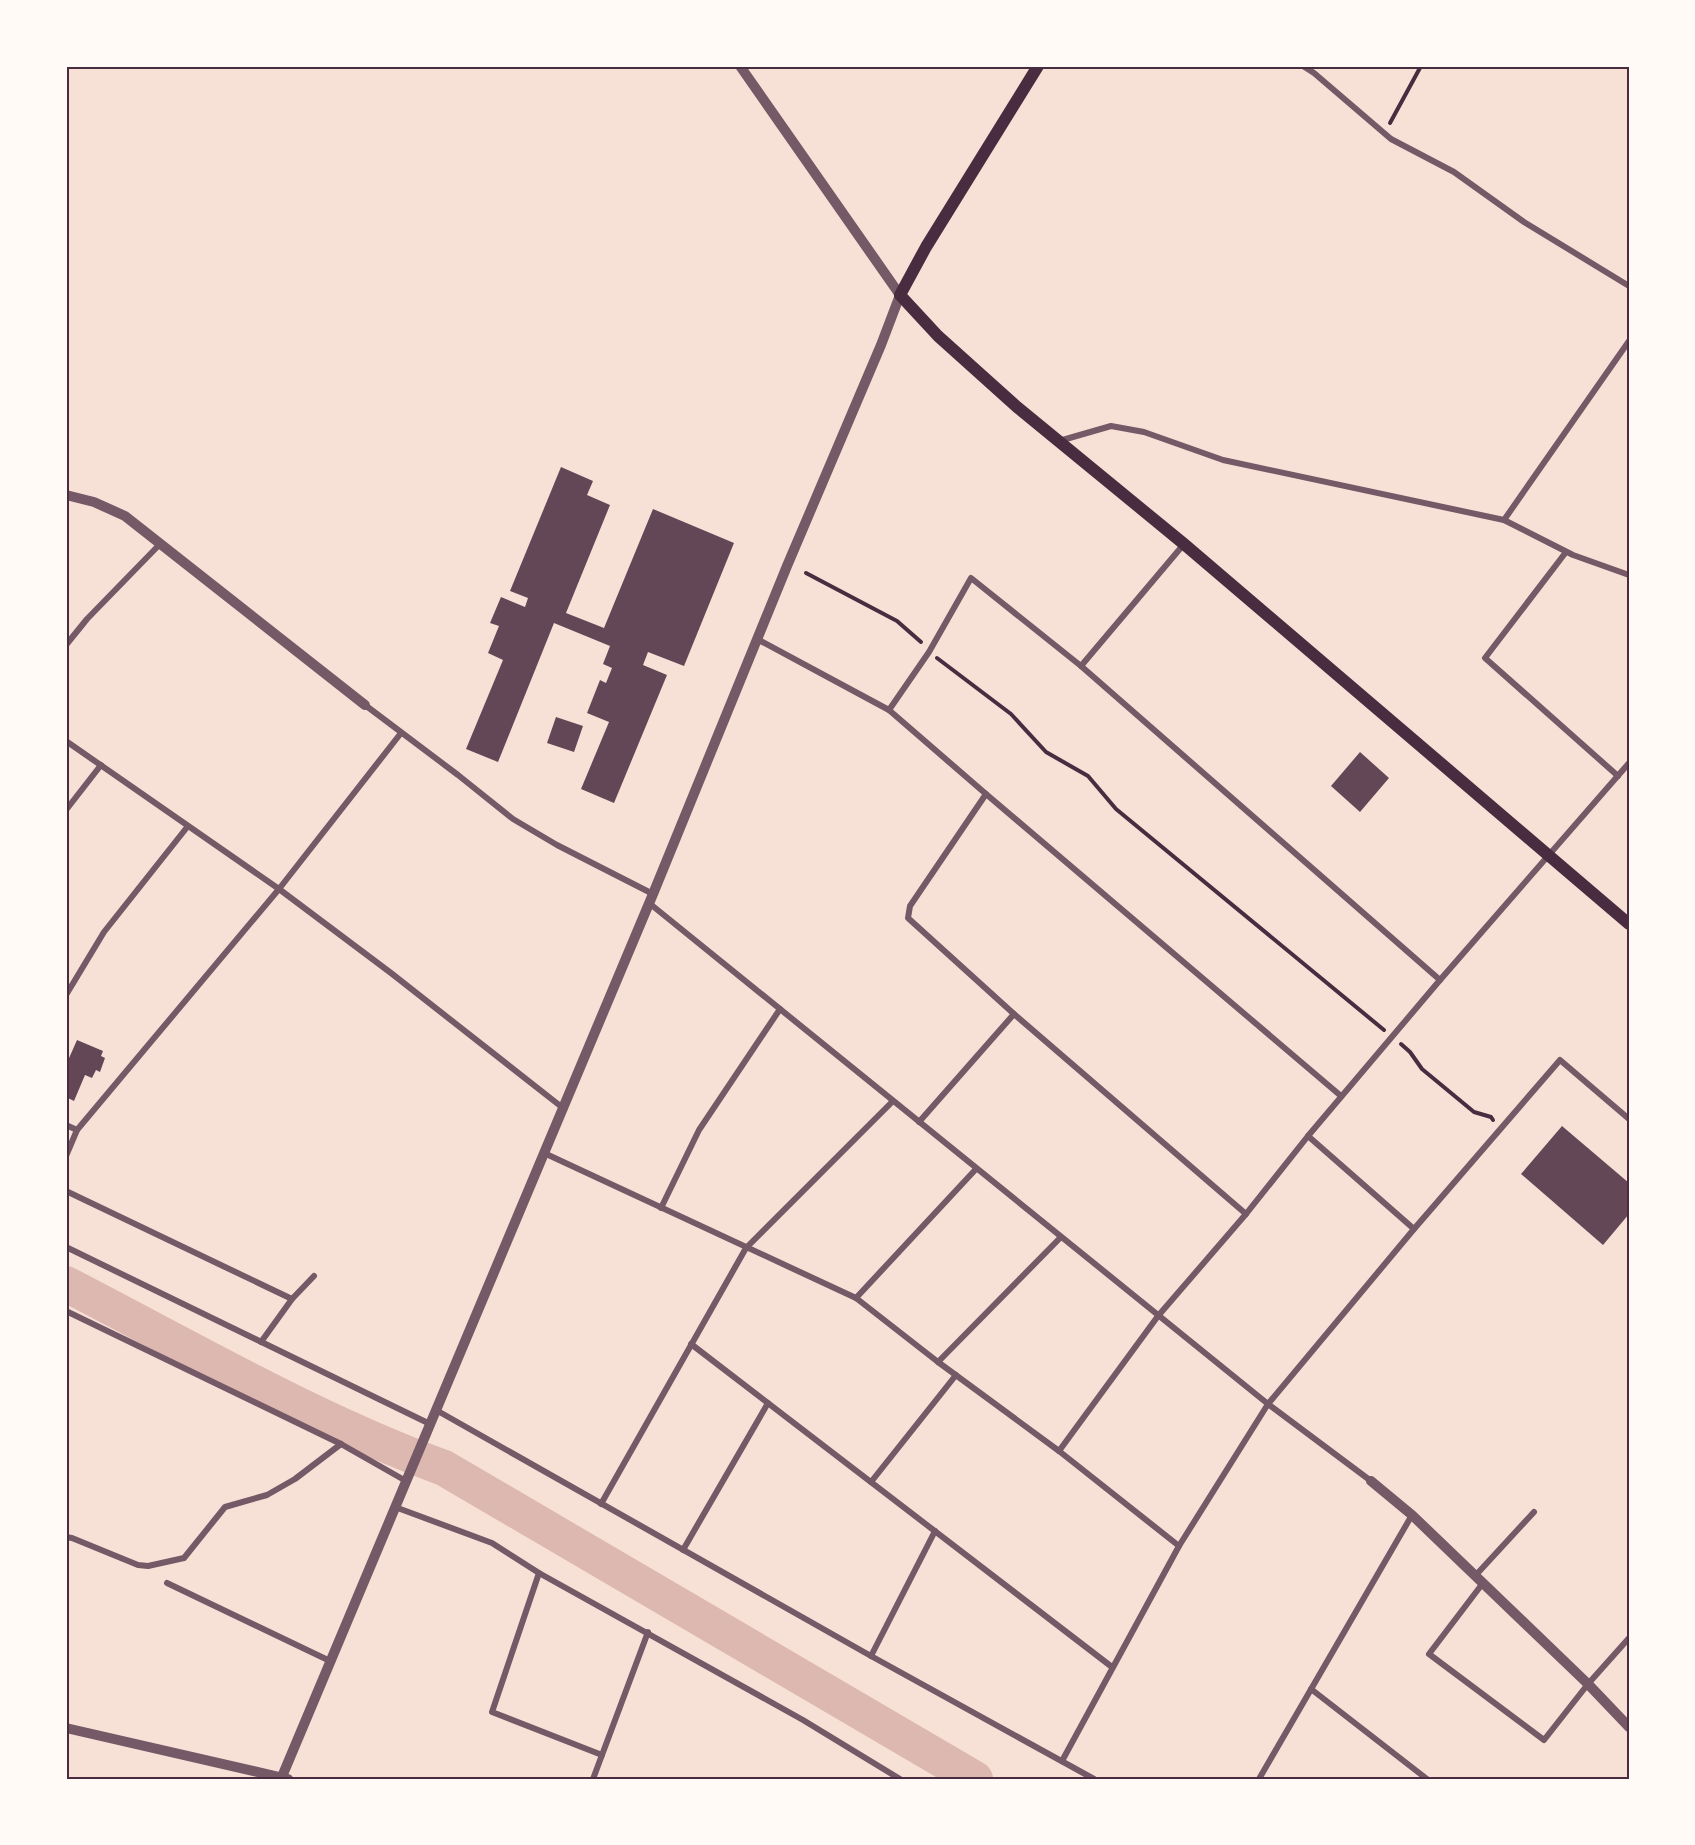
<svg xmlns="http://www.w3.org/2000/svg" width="1695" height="1845" viewBox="0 0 1695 1845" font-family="'Exo 2',sans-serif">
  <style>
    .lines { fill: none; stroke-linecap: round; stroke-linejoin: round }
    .river { stroke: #dcb8b0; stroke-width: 36 }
    .building { fill: #644757 }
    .path { stroke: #4a2c40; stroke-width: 4 }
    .minor { stroke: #755966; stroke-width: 6 }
    .tertiary { stroke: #755966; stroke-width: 10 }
    .secondary { stroke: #4a2c40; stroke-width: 12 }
    .neatline { fill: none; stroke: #4a2c40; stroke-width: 2 }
  </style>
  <rect width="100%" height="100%" fill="#f7e1d7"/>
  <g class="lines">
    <path class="river" d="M66,1284C190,1348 313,1420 444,1468L975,1779"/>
  </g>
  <g class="building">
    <path d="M561,467L593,481L587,495L610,505L566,613L604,628L653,509L734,543L684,666L648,652L643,665L667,675L614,803L581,789L609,722L587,713L600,680L606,683L612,668L603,664L610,646L554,623L498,762L466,749L503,660L488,653L499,626L490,623L501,597L525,607L528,598L510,591Z"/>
    <path d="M556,717L583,726L574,752L547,743Z"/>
    <path d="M1360,752L1389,778L1360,812L1331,786Z"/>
    <path d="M77,1040L103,1051L101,1056L105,1058L100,1072L96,1070L92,1078L85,1075L74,1101L66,1097V1065Z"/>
    <path d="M1562,1126L1629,1183V1214L1603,1245L1521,1174Z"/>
  </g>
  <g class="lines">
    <g class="path">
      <path d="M1390,123L1421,66"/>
      <path d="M806,573L897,621L921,642"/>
      <path d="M937,658L1011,714L1046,752L1088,776L1116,809L1384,1030"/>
      <path d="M1401,1044L1410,1052L1422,1069L1474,1112L1491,1117L1493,1120"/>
    </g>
    <g class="minor">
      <path d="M1303,66L1314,73L1391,139L1454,172L1524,222L1629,286"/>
      <path d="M1059,441L1111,426L1144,432L1223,460L1504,520L1573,555L1629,575"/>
      <path d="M1504,520L1629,341"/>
      <path d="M1566,552L1485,658L1618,776"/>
      <path d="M757,639L889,710L986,794L1341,1096"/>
      <path d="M66,645L87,619L160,544"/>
      <path d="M1081,666L1184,544"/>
      <path d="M365,705L458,775L513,819L557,845L653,894"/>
      <path d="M889,710L929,652L971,578L1081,666L1440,980"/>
      <path d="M66,741L279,889L391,973L563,1108"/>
      <path d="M986,794L910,906L908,918L1014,1014L1246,1214"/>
      <path d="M66,810L101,765"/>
      <path d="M649,903L1268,1404L1371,1481"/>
      <path d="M66,995L104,932L188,826"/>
      <path d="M919,1122L1014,1014"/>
      <path d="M66,1125L77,1130"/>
      <path d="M1308,1136L1414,1229"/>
      <path d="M544,1153L856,1298L938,1362L1059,1451L1179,1546"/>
      <path d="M66,1156L77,1130L279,889L401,733"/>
      <path d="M66,1191L292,1299"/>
      <path d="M661,1208L699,1130L780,1009"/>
      <path d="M66,1247L430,1424"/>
      <path d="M856,1298L976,1169"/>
      <path d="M66,1311L341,1444L406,1481"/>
      <path d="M261,1342L292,1299L314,1276"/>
      <path d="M691,1344L1112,1667"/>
      <path d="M938,1362L1061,1237"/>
      <path d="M436,1410L871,1656L1094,1779"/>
      <path d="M1059,1451L1158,1316L1246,1214L1308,1136L1440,980L1629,763"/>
      <path d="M871,1482L956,1375"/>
      <path d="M601,1504L746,1248L893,1101"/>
      <path d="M395,1507L492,1543L539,1573L803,1720L900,1779"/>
      <path d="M66,1537L72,1538L138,1565L148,1566L184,1558L225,1507L267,1495L295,1479L341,1444"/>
      <path d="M683,1550L768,1403"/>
      <path d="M539,1573L492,1712L602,1755"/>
      <path d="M1475,1576L1534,1512"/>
      <path d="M167,1583L330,1661"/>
      <path d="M1483,1583L1429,1654L1544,1740L1588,1684L1629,1638"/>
      <path d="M871,1656L935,1531"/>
      <path d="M1311,1689L1427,1779"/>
      <path d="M1062,1761L1179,1546L1268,1404L1414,1229L1560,1060L1629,1119"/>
      <path d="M593,1779L648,1632"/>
      <path d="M1259,1779L1412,1515"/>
    </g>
    <g class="tertiary">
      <path d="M66,495L94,502L125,516L365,705"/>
      <path d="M1371,1481L1412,1515L1588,1684L1629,1727"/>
      <path d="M66,1728L288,1779"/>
      <path d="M281,1779L653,894L787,566L881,345L900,295L740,66"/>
    </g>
    <path class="secondary" d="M1038,66L926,247L900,295L938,336L1017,407L1184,544L1629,924"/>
  </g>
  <rect width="1695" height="1845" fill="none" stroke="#fffaf5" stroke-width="135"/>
  <rect x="68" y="68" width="1560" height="1710" class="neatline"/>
</svg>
